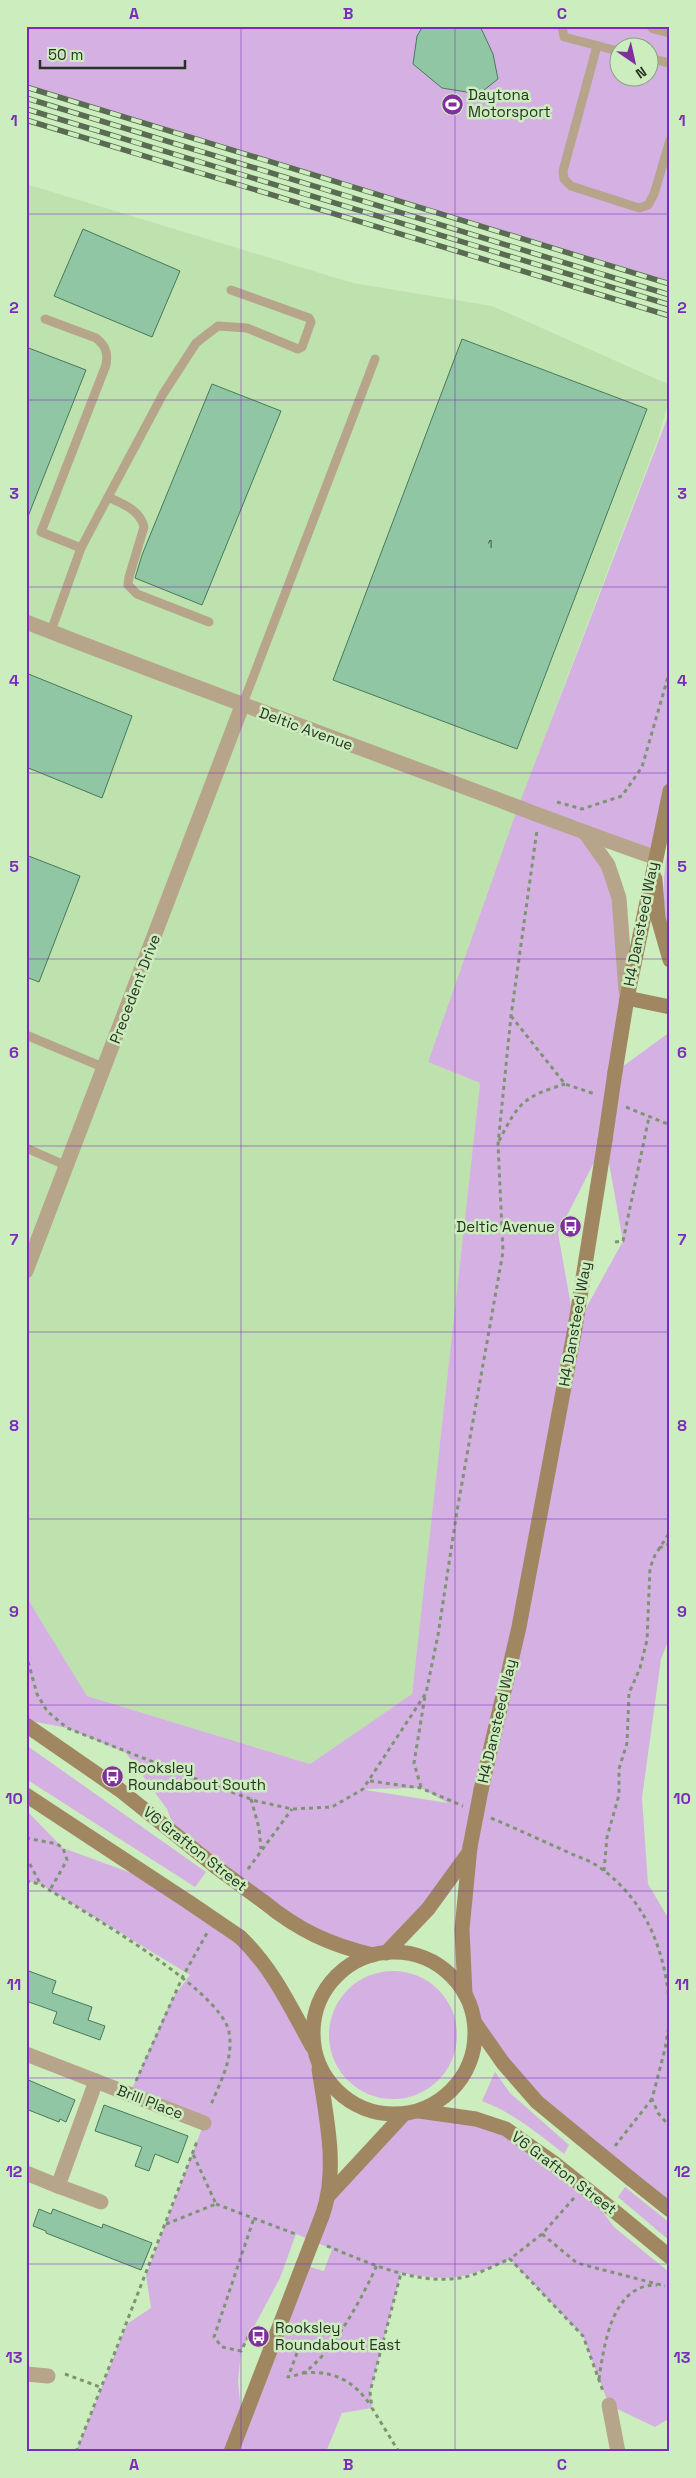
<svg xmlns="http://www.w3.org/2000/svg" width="696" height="2478" viewBox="0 0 696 2478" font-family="'Space Grotesk',sans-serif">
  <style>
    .built { fill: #bee2ad }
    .green { fill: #d5b1e3; fill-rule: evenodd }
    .building { fill: #91c6a4; stroke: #47795b }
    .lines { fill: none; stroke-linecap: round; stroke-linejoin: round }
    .path { stroke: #7c9472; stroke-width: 3; stroke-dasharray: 4 4; stroke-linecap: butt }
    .lane { stroke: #b7a58b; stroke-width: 9 }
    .street { stroke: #b7a58b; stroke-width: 15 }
    .secondary { stroke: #a18761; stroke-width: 15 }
    .rail-casing { stroke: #596c51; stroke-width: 5.5 }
    .rail { stroke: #ccedbd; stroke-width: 4; stroke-dasharray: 11; stroke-linecap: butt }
    .secondary-bridge { stroke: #a18761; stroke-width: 15 }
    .grid { fill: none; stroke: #7b2cbf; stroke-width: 1; stroke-opacity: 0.55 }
    .labels { text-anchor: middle; stroke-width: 5; stroke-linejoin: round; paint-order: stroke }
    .number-label { font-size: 12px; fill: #425842 }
    .poi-label { font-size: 15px; fill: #273422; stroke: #ccedbd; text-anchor: start }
    .street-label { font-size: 15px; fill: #273422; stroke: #ccedbd }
    .neatline { fill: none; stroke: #7b2cbf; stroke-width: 2 }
    .grid-label { font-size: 16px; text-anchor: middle; font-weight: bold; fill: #7b2cbf }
  </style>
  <rect width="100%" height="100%" fill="#ccedbd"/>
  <path class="built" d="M26,184L353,283L492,306L670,385V396L658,439L563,688L428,1062L480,1083L412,1694L310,1764L87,1696L26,1596Z"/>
  <g class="green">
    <path d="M26,26H670V281L26,87ZM618,48H648V78H618Z"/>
    <path d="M670,411V791L654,857L587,835L608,865L627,998L615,1072L670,1032V1636L661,1659L642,1798L648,1884L670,1921V2210L537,2102L475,2023L465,1994L468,1855L386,1953L314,1935L178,1838L167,1809L126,1753L67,1728L26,1720V1596L87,1696L310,1764L412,1694L480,1083L428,1062L518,807ZM605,1141L623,1241L575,1328L558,1233ZM421,1788L448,1803L366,1790L367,1789Z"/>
    <path d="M670,839V944C661,912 662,872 670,839Z"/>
    <path d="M26,1745L206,1872L195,1887L26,1779Z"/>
    <path d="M26,1810L63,1848L164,1885L240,1937L315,2052L318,2063L329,2194L403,2115L416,2111L476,2119L583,2185L614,2227L670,2273V2418L655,2427L609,2405L583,2336L510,2259C465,2279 449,2282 401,2273L370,2392L372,2408L342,2413L326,2452H76L127,2324L151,2308L146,2275L204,2123L130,2093L172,1999L190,1975L40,1884L26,1881ZM296,2234L332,2249L324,2271L303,2265L242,2423L238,2381L241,2351L280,2278Z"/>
    <circle cx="393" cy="2035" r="64"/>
    <path d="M495,2072L510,2093L569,2145L564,2154C538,2133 513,2113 482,2101Z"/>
    <path d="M625,2187L670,2223V2241L618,2197Z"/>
  </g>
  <g class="building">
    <path d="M423,26H480L493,54L498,79L479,94L442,88L413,64L417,36Z"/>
    <path d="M83,229L180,271L152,337L54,296Z"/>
    <path d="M462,339L647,409L517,749L333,680Z"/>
    <path d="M26,347L86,370L27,519L26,518Z"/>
    <path d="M212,384L281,411L202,605L135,578L142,555Z"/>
    <path d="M26,673L132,716L102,798L26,767Z"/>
    <path d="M26,855L80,876L39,982L26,977Z"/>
    <path d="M26,1970L56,1981L52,1993L92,2007L88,2020L105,2026L100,2040L53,2023L57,2012L26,2001Z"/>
    <path d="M26,2079L75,2100L66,2122L60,2119L59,2122L26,2109Z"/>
    <path d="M104,2105L188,2136L178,2163L155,2154L149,2171L135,2166L142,2147L95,2131Z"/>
    <path d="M39,2209L51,2214L53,2209L102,2228L103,2224L152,2243L141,2270L46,2233V2231L33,2226Z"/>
  </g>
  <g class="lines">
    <g class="path">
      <path d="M557,802L582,809L622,796L642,767L670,670"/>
      <path d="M511,1016L565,1084L595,1094"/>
      <path d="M626,1107L670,1125"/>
      <path d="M499,1141C519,1102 523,1097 565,1084"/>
      <path d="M502,1229L558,1233"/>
      <path d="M615,1242L623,1241L649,1117"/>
      <path d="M659,1548L670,1544"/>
      <path d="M26,1654L37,1694L47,1711L67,1728L204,1782L256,1801L292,1809L332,1807L363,1789L426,1693L438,1635L457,1511L503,1252L498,1144L511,1016L537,830"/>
      <path d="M370,1781L421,1788L463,1806"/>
      <path d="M421,1787L414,1763L425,1696"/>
      <path d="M251,1799L259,1828L261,1849"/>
      <path d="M491,1818C515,1828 538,1839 561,1849C573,1855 586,1859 596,1865C647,1899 667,1954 670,2013"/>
      <path d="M26,1838L57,1844L63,1848L67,1860L50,1890"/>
      <path d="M26,1857L40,1883"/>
      <path d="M248,1869L292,1809"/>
      <path d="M604,1871L607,1837L619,1795V1769L627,1743L629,1693L640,1668L647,1640L650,1568L655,1555L670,1532"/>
      <path d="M26,1881L40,1884C80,1910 221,1989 229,2032C234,2059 220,2082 210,2107"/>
      <path d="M670,2020L665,2049L652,2099L658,2113L670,2127"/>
      <path d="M136,2081L183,1976L207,1933"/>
      <path d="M615,2146L652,2099"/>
      <path d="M574,2198L542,2234L510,2259L583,2336L603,2391"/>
      <path d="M216,2204L298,2235"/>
      <path d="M166,2224L216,2204L193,2154"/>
      <path d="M542,2234L577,2263L665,2286"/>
      <path d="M327,2246C372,2264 429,2292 478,2273C489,2269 499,2263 510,2259"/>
      <path d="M252,2329L241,2351L222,2347L214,2337L254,2218"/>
      <path d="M297,2353L288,2377C292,2376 298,2375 303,2373C332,2355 363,2296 377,2265"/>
      <path d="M303,2373C334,2370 354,2381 371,2406"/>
      <path d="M65,2374L100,2387"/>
      <path d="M599,2379C604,2345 612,2284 657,2285"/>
      <path d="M76,2452L198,2139"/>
      <path d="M399,2452L372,2408L370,2392L401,2273"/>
    </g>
    <g class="lane">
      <path d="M562,26L564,37L618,51"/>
      <path d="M597,46L563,171L564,179L571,186L639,208L648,205L654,194L670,140"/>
      <path d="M648,58L670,63"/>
      <path d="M45,319L96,338C106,346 108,353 106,365L41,532L81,548"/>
      <path d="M108,497L163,394L196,343L218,326L247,328L298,349L302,347L311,322L309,318L231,290"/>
      <path d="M51,631L81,548L108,497C123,504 140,510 144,527L129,577L128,585L137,594L209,622"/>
      <path d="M242,706L375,359"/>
      <path d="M26,1035L105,1068"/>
      <path d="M26,1148L67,1166"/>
    </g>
    <g class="street">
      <path d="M654,26L670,30"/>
      <path d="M26,622C159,674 293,723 427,773C503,801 578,831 654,857"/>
      <path d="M586,834L608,865L619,898L626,991"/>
      <path d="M26,1271L242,706"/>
      <path d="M26,2054L204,2123"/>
      <path d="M96,2081L58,2186L101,2202"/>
      <path d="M26,2173L58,2186"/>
      <path d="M26,2374L48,2376"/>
      <path d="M609,2405L618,2452"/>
    </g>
    <g class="secondary">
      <path d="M655,879L658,918L670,960"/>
      <path d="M627,998L670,1007"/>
      <path d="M615,1072L627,998L670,791"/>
      <path d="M26,1725L120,1790L216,1867"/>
      <path d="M481,1790L519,1627L575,1328L605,1140"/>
      <path d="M26,1795L190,1903"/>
      <path d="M264,1902C298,1930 330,1945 373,1955"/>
      <path d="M240,1937C272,1967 291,2008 312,2046"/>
      <circle cx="394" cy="2033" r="81"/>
      <path d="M386,1953L428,1909L468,1854"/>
      <path d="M465,1994L462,1929L470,1847"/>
      <path d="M475,2023L503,2063L537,2102L582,2139"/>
      <path d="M319,2069C326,2117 339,2170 322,2216"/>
      <path d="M419,2111L476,2119L506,2129L554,2163"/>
      <path d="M631,2179L670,2210"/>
      <path d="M329,2195L403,2115"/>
      <path d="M613,2210L670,2257"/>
      <path d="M231,2452L303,2265"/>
    </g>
    <defs>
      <g id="rail">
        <path d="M26,87L670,284"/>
        <path d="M26,98L670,295"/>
        <path d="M26,109L670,305"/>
        <path d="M26,120L670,316"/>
      </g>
    </defs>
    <use href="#rail" class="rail-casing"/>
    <use href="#rail" class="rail"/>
    <g class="secondary-bridge">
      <path d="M605,1140L615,1072"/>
      <path d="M470,1847L481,1790"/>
      <path d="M216,1867L264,1902"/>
      <path d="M190,1903L240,1937"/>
      <path d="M582,2139L631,2179"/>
      <path d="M554,2163L613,2210"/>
      <path d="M303,2265L322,2216"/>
    </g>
  </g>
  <path class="grid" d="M241,26V2452M455,26V2452M26,214H670M26,400H670M26,587H670M26,773H670M26,959H670M26,1146H670M26,1332H670M26,1519H670M26,1705H670M26,1891H670M26,2078H670M26,2264H670"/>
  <defs>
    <symbol id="stadium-disc" viewBox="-11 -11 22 22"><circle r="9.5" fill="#822f9e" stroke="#ccedbd"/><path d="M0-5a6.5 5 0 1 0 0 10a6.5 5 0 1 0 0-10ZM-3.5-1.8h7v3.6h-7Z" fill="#fff"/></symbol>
    <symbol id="bus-disc" viewBox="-11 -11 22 22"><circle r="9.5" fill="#822f9e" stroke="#ccedbd"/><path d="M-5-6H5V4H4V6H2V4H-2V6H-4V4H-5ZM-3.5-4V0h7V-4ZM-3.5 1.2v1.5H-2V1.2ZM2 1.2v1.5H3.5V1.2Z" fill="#fff"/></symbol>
  </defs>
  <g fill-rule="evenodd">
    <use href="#stadium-disc" x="440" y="92" width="25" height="25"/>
    <use href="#bus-disc" x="558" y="1214" width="25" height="25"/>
    <use href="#bus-disc" x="100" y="1764" width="25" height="25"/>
    <use href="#bus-disc" x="246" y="2324" width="25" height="25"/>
  </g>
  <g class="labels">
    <g class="number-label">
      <text x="490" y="548">1</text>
    </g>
    <g class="poi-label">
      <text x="468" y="100">Daytona<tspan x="468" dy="17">Motorsport</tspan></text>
      <text x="555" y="1232" text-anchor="end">Deltic Avenue</text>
      <text x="128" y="1773">Rooksley<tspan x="128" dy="17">Roundabout South</tspan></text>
      <text x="275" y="2333">Rooksley<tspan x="275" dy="17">Roundabout East</tspan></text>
    </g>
    <g class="street-label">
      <text transform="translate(306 729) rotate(20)" y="5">Deltic Avenue</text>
      <text transform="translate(641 924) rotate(-79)" y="5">H4 Dansteed Way</text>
      <text transform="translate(135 989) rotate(-69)" y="5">Precedent Drive</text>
      <text transform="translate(575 1324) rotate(-80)" y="5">H4 Dansteed Way</text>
      <text transform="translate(497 1721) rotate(-77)" y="5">H4 Dansteed Way</text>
      <text transform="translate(195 1849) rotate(38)" y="5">V6 Grafton Street</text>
      <text transform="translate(150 2102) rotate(21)" y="5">Brill Place</text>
      <text transform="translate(564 2173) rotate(37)" y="5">V6 Grafton Street</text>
    </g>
  </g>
  <rect width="696" height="2478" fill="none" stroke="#ccedbd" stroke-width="55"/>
  <g transform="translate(634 62) rotate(146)"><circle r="24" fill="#ccedbd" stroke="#8aa37f"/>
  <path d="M0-4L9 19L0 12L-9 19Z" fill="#822f9e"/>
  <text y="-8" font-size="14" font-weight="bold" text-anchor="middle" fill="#273422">N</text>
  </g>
  <path d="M40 60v8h145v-8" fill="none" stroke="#273422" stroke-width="2.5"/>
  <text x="48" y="60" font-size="15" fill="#273422" stroke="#ccedbd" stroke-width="4" paint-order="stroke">50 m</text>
  <rect x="28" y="28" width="640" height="2422" class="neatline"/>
  <g class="grid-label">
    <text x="134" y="19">A</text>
    <text x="348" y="19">B</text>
    <text x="562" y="19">C</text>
    <text x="14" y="126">1</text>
    <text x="682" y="126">1</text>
    <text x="14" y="313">2</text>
    <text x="682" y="313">2</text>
    <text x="14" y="499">3</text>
    <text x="682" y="499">3</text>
    <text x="14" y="686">4</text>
    <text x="682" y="686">4</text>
    <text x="14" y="872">5</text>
    <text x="682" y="872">5</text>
    <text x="14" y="1058">6</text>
    <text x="682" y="1058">6</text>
    <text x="14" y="1245">7</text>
    <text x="682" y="1245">7</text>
    <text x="14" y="1431">8</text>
    <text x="682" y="1431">8</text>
    <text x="14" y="1617">9</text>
    <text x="682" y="1617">9</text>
    <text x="14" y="1804">10</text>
    <text x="682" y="1804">10</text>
    <text x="14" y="1990">11</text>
    <text x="682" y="1990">11</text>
    <text x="14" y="2177">12</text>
    <text x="682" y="2177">12</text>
    <text x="14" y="2363">13</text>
    <text x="682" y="2363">13</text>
    <text x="134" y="2470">A</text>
    <text x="348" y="2470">B</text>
    <text x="562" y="2470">C</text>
  </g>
</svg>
